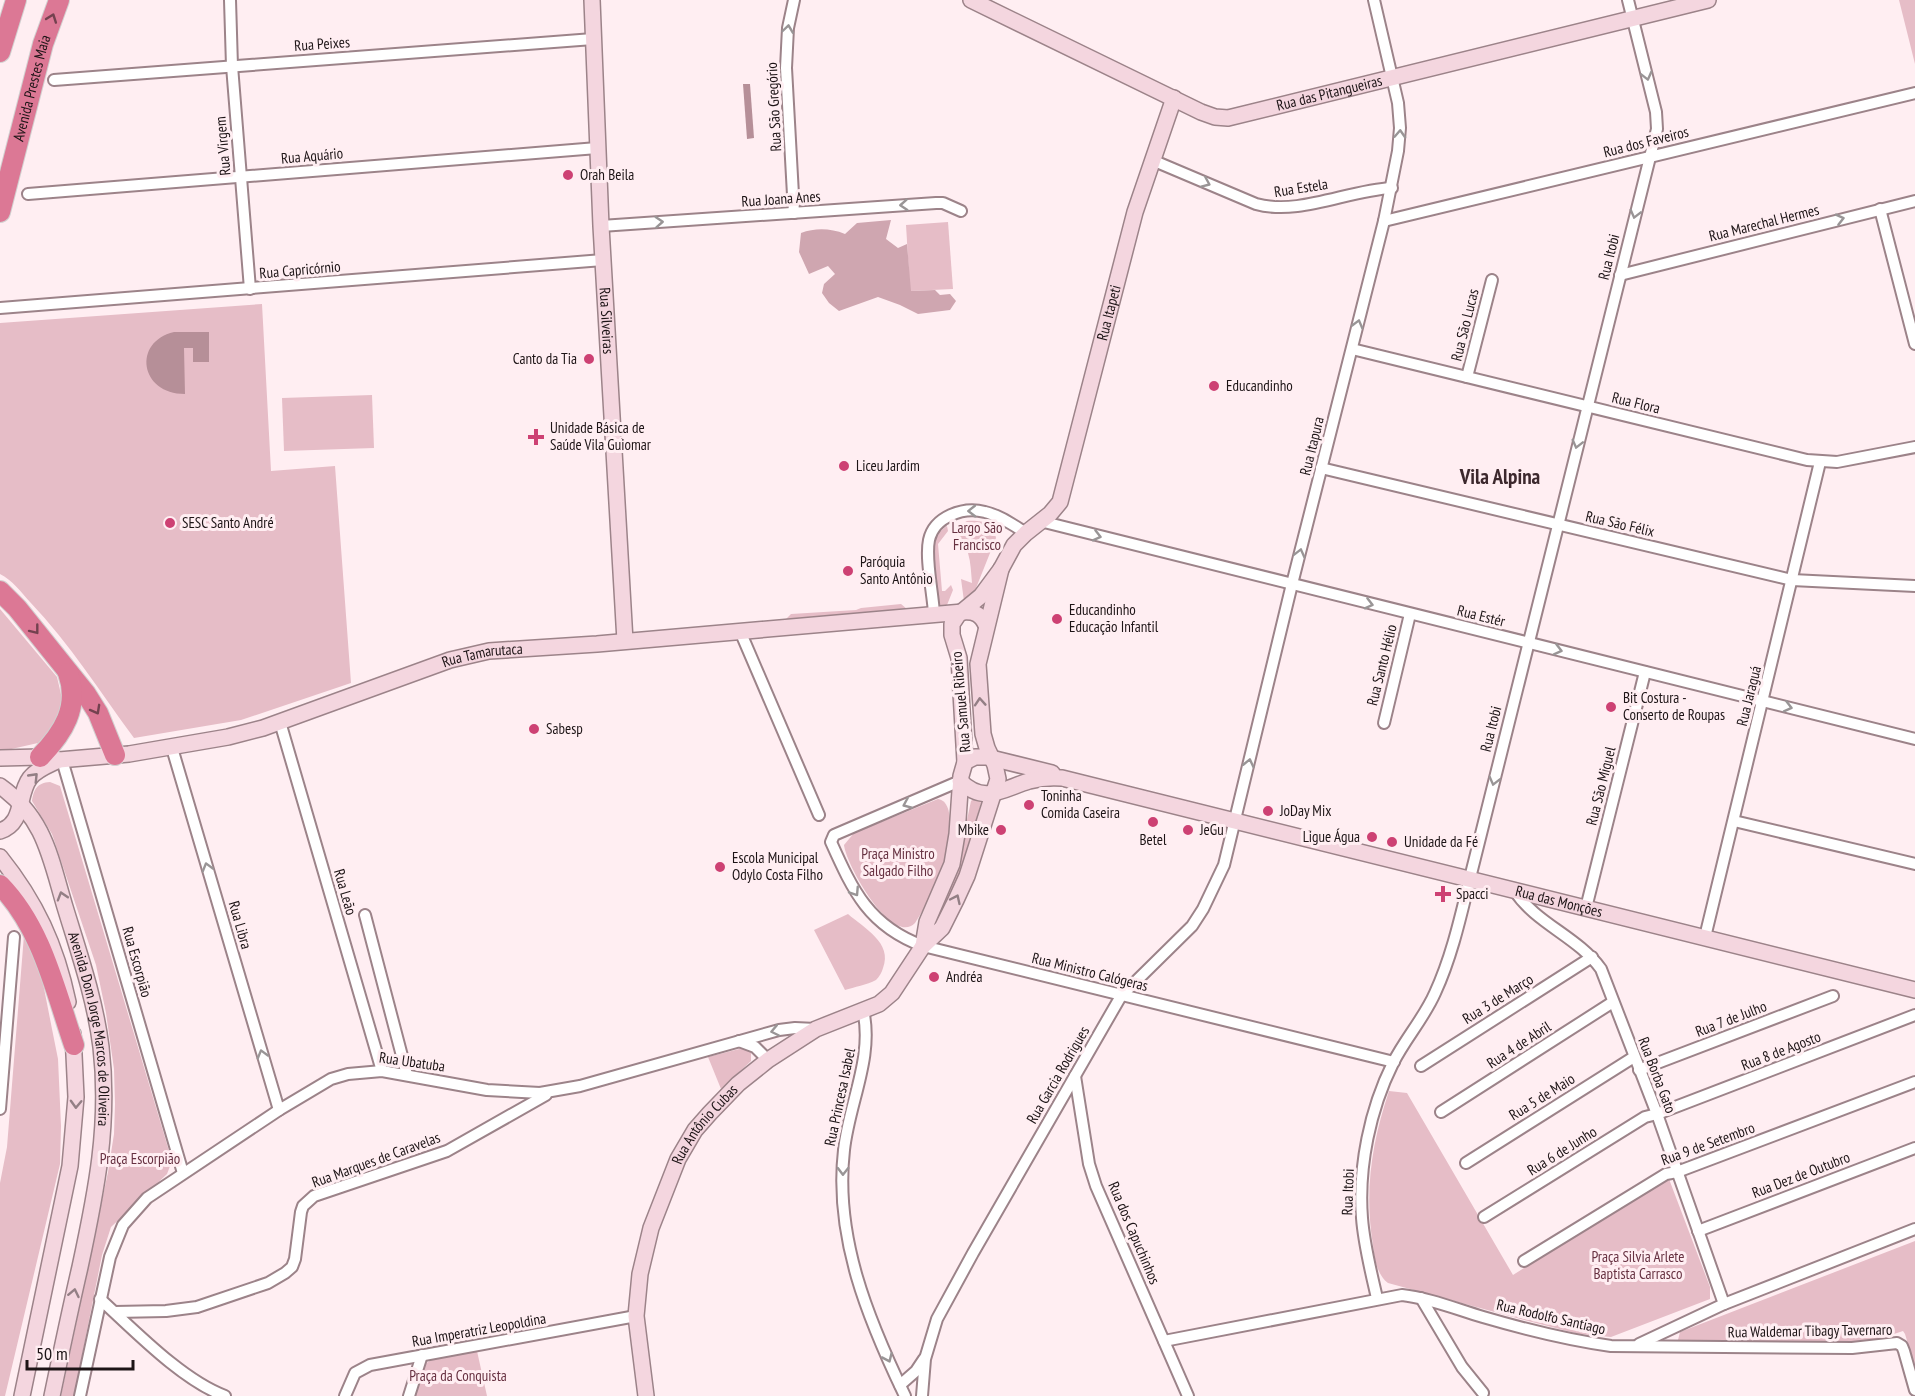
<svg xmlns="http://www.w3.org/2000/svg" width="1915" height="1396" viewBox="0 0 1915 1396" font-family="'PT Sans Narrow',sans-serif">
  <style>
    .green { fill: #e6bdc7 }
    .forest { fill: #cfa6b0 }
    .water { fill: #b68f98 }
    .lines { fill: none; stroke-linecap: round; stroke-linejoin: round }
    .street-casing { stroke: #9c8389; stroke-width: 14 }
    .secondary-casing { stroke: #9c8389; stroke-width: 18 }
    .highway-casing { stroke: #d2d0d0; stroke-width: 22 }
    .street { stroke: #fff; stroke-width: 10 }
    .secondary { stroke: #f4d6df; stroke-width: 15 }
    .highway { stroke: #dc7895; stroke-width: 20 }
    .oneway { stroke: #73414f }
    .oneway2 { stroke: #999596 }
    .oneway3 { stroke: #937f85 }
    .poi-dot { fill: #cd4173; stroke: #ffeef2; stroke-width: 2 }
    .labels { text-anchor: middle; stroke-width: 6; stroke-linejoin: round; paint-order: stroke }
    .street-label { font-size: 15px; fill: #1d1416; stroke: #ffeef2 }
    .poi-label { font-size: 15px; fill: #1d1416; stroke: #ffeef2; text-anchor: start }
    .park-label { font-size: 15px; fill: #673141; stroke: #ffeef2 }
    .district-label { font-size: 21px; font-weight: bold; fill: #3c282d; stroke: #ffeef2 }
  </style>
  <rect width="100%" height="100%" fill="#ffeef2"/>
  <g class="green">
    <path d="M1899,0H1915V64Z"/>
    <path d="M948,222L953,289L910,291L906,225Z"/>
    <path d="M262,304L271,471L335,466L351,683L241,720L134,738C100,692 70,644 30,602C21,592 12,580 0,574V323Z"/>
    <path d="M372,395L374,448L284,451L282,398Z"/>
    <path d="M967,521C981,520 994,522 996,538L972,598L964,601L961,579L972,583C971,573 971,563 968,553C966,541 944,534 967,521Z"/>
    <path d="M947,526L948,531L938,544L942,591H945L951,585L953,590L947,605L940,607L937,605L932,547L935,535Z"/>
    <path d="M901,604L907,609L786,619L791,614L856,610L861,608Z"/>
    <path d="M0,609L57,677L63,703L54,726L38,743L7,750L0,749Z"/>
    <path d="M50,782L60,786L172,1161L167,1174L111,1227L102,1255L74,1396H61L108,1172L114,1134L115,1104L114,1069L106,1013L96,965L52,834L32,801C34,789 37,783 50,782Z"/>
    <path d="M974,798L980,800L981,803L961,873L936,925L933,924L956,872L971,801Z"/>
    <path d="M938,799C960,802 946,862 940,877C933,892 925,908 915,923C892,947 846,865 844,845L854,833Z"/>
    <path d="M848,914C864,928 893,943 883,968C882,972 879,977 876,980C867,985 854,987 845,990L814,930Z"/>
    <path d="M24,935L41,973L52,1029L58,1059L61,1126L60,1164L5,1396H0V1183L7,1147Z"/>
    <path d="M743,1048L751,1052V1061L721,1089L708,1057Z"/>
    <path d="M1389,1091L1407,1093L1513,1275L1667,1177L1669,1179L1710,1287V1299L1611,1337L1579,1334L1528,1321L1388,1283C1377,1275 1374,1257 1373,1245C1364,1191 1372,1142 1389,1091Z"/>
    <path d="M1915,1241V1367L1905,1334L1903,1331L1876,1340L1852,1343L1682,1342L1678,1340L1680,1332Z"/>
    <path d="M477,1351L487,1396H414L425,1364L431,1360Z"/>
  </g>
  <path class="forest" d="M891,220L886,239L898,248L907,244L911,291L935,290L940,295L950,294L956,301L950,310L918,314L900,305L878,297L839,311L829,303L822,293L824,284L835,274L828,266L809,274L799,252L801,233C815,228 830,228 845,234L857,223Z"/>
  <g class="water">
    <path d="M743,84H750L754,138L747,139Z"/>
    <path d="M174,332H209V362H193V348H184L185,394C140,394 132,342 174,332Z"/>
  </g>
  <g class="lines">
    <defs>
      <g id="street">
        <path d="M230,0L232,66L250,289"/>
        <path d="M794,0L788,28L786,68L794,213"/>
        <path d="M54,80L593,39"/>
        <path d="M1152,160L1256,204C1299,216 1348,190 1392,188"/>
        <path d="M28,194L597,148"/>
        <path d="M1880,209L1915,344"/>
        <path d="M1384,221L1915,93"/>
        <path d="M601,226L936,203H943L961,211"/>
        <path d="M1620,275L1915,201"/>
        <path d="M0,308L603,260"/>
        <path d="M1352,349L1807,460L1837,462L1915,447"/>
        <path d="M1467,377L1492,280"/>
        <path d="M1321,468L1792,580L1915,586"/>
        <path d="M1040,521L1915,739"/>
        <path d="M934,614C933,593 925,559 929,540C934,517 963,506 985,512C999,515 1013,525 1026,533"/>
        <path d="M740,631L819,815"/>
        <path d="M280,722L382,1071"/>
        <path d="M1384,723L1410,614"/>
        <path d="M172,748L279,1110"/>
        <path d="M62,760L183,1173"/>
        <path d="M960,781L834,835L831,842C853,891 869,926 923,946L1394,1062"/>
        <path d="M1734,821L1915,864"/>
        <path d="M1514,890C1536,924 1577,936 1601,969L1657,1114L1724,1304"/>
        <path d="M1586,908L1645,672"/>
        <path d="M365,915L407,1075"/>
        <path d="M1705,937L1820,462"/>
        <path d="M863,1010C874,1057 849,1103 844,1150C834,1237 868,1319 905,1396"/>
        <path d="M739,1041L755,1047L768,1060"/>
        <path d="M1421,1066L1592,957"/>
        <path d="M1639,1070L1833,996"/>
        <path d="M1075,1076L1089,1164L1096,1186L1188,1396"/>
        <path d="M0,1109L14,937"/>
        <path d="M1441,1112L1613,1002"/>
        <path d="M1466,1163L1634,1057"/>
        <path d="M1484,1217L1645,1117L1657,1114L1915,1015"/>
        <path d="M1698,1231L1915,1148"/>
        <path d="M1524,1261L1666,1174L1677,1172L1915,1082"/>
        <path d="M1377,1298C1371,1272 1364,1245 1362,1218C1358,1167 1370,1109 1393,1063C1405,1039 1424,1018 1435,993C1454,952 1463,905 1474,862L1657,129L1656,112L1628,0"/>
        <path d="M1421,1298L1462,1367L1483,1393"/>
        <path d="M100,1299C135,1331 182,1380 225,1396"/>
        <path d="M115,1312L166,1311L197,1307L268,1283L285,1273L292,1267L295,1259L301,1212L303,1206L314,1196L447,1151L546,1095"/>
        <path d="M1164,1341L1402,1295C1429,1298 1456,1309 1483,1317C1524,1329 1568,1340 1611,1346L1852,1348L1897,1343L1902,1346L1904,1351L1915,1390"/>
        <path d="M1639,1344L1724,1304L1915,1229"/>
        <path d="M900,1385L916,1371L924,1359"/>
        <path d="M80,1396L110,1257L123,1225L147,1198L279,1110L331,1079L348,1074L382,1071L487,1090L540,1093L580,1086L779,1030L795,1028L816,1029"/>
        <path d="M345,1396L355,1373L370,1365L636,1316"/>
        <path d="M409,1396L422,1355"/>
        <path d="M922,1396L925,1359L937,1319L973,1253L1121,996L1192,926L1203,909L1224,865L1292,584L1384,221L1398,151L1400,128L1398,103L1374,0"/>
      </g>
      <g id="secondary">
        <path id="s1" d="M592,0L601,226L625,641"/>
        <path id="s2" d="M971,0L1201,112L1215,117L1228,118L1708,0"/>
        <path id="s3" d="M0,758L40,757L59,760L129,754L228,737L263,728L450,660L489,651L597,644L963,612C974,611 981,614 986,625"/>
        <path d="M965,762L975,757H987L1052,773"/>
        <path id="s4" d="M960,781C984,805 1003,789 1029,781C1040,778 1050,777 1062,778L1915,990"/>
        <path id="s5" d="M0,786C45,818 50,857 65,907C79,953 95,999 101,1047C110,1124 96,1193 80,1267C70,1310 61,1353 52,1396"/>
        <path d="M0,831C25,823 17,795 30,778C37,769 49,765 59,760"/>
        <path d="M0,857C36,902 56,945 68,1002"/>
        <path id="s6" d="M923,946L927,922L952,864L957,834L961,776L965,762L959,658L952,635V624L958,615L981,596L1001,569L1014,545L1026,533L1050,514L1060,502L1135,212L1174,98"/>
        <path d="M22,1396L70,1166L76,1097L73,1034"/>
        <path id="s7" d="M646,1396L636,1316L640,1274L651,1228L678,1159L695,1130L710,1113L738,1084L768,1060L816,1029L879,1004L892,993L923,946L942,928L956,900L967,876L998,779L995,765L987,748L983,734L978,664L1001,569"/>
      </g>
      <g id="highway">
        <path d="M0,52L16,0"/>
        <path id="s8" d="M0,212L43,44L59,0"/>
        <path d="M0,591L17,608L86,694L98,713L115,755"/>
        <path d="M40,757C63,733 80,707 68,673"/>
        <path d="M0,885C42,928 55,990 74,1045"/>
      </g>
    </defs>
    <use href="#street" class="street-casing"/>
    <use href="#secondary" class="secondary-casing"/>
    <use href="#highway" class="highway-casing"/>
    <use href="#street" class="street"/>
    <use href="#secondary" class="secondary"/>
    <use href="#highway" class="highway"/>
  </g>
  <defs><path id="oneway-chevron" d="M-2-3.5L2.5 0L-2 3.5" fill="none" stroke-width="1.6" stroke-linecap="round" stroke-linejoin="round" transform="scale(1.5)"/></defs>
  <g class="oneway">
    <use href="#oneway-chevron" transform="translate(52 18) rotate(-70)"/>
    <use href="#oneway-chevron" transform="translate(35 630) rotate(52)"/>
    <use href="#oneway-chevron" transform="translate(96 710) rotate(61)"/>
  </g>
  <g class="oneway2">
    <use href="#oneway-chevron" transform="translate(788 29) rotate(-82)"/>
    <use href="#oneway-chevron" transform="translate(1647 76) rotate(76)"/>
    <use href="#oneway-chevron" transform="translate(1400 134) rotate(-87)"/>
    <use href="#oneway-chevron" transform="translate(1206 183) rotate(23)"/>
    <use href="#oneway-chevron" transform="translate(904 205) rotate(176)"/>
    <use href="#oneway-chevron" transform="translate(1635 214) rotate(104)"/>
    <use href="#oneway-chevron" transform="translate(1840 219) rotate(-14)"/>
    <use href="#oneway-chevron" transform="translate(659 222) rotate(-4)"/>
    <use href="#oneway-chevron" transform="translate(1358 324) rotate(-75)"/>
    <use href="#oneway-chevron" transform="translate(1577 444) rotate(104)"/>
    <use href="#oneway-chevron" transform="translate(972 511) rotate(179)"/>
    <use href="#oneway-chevron" transform="translate(1097 536) rotate(14)"/>
    <use href="#oneway-chevron" transform="translate(1300 553) rotate(-76)"/>
    <use href="#oneway-chevron" transform="translate(1369 604) rotate(14)"/>
    <use href="#oneway-chevron" transform="translate(1558 650) rotate(14)"/>
    <use href="#oneway-chevron" transform="translate(1788 707) rotate(14)"/>
    <use href="#oneway-chevron" transform="translate(1249 763) rotate(-77)"/>
    <use href="#oneway-chevron" transform="translate(1494 781) rotate(104)"/>
    <use href="#oneway-chevron" transform="translate(907 804) rotate(157)"/>
    <use href="#oneway-chevron" transform="translate(207 867) rotate(-106)"/>
    <use href="#oneway-chevron" transform="translate(855 892) rotate(57)"/>
    <use href="#oneway-chevron" transform="translate(775 1031) rotate(168)"/>
    <use href="#oneway-chevron" transform="translate(262 1054) rotate(-106)"/>
    <use href="#oneway-chevron" transform="translate(843 1171) rotate(91)"/>
    <use href="#oneway-chevron" transform="translate(888 1358) rotate(66)"/>
  </g>
  <g class="oneway3">
    <use href="#oneway-chevron" transform="translate(980 702) rotate(-94)"/>
    <use href="#oneway-chevron" transform="translate(34 777) rotate(-46)"/>
    <use href="#oneway-chevron" transform="translate(62 896) rotate(-107)"/>
    <use href="#oneway-chevron" transform="translate(956 899) rotate(-65)"/>
    <use href="#oneway-chevron" transform="translate(76 1104) rotate(92)"/>
    <use href="#oneway-chevron" transform="translate(74 1293) rotate(-78)"/>
  </g>
  <g class="poi-dot">
    <circle cx="568" cy="175" r="6"/>
    <circle cx="589" cy="359" r="6"/>
    <circle cx="1214" cy="386" r="6"/>
    <path d="M533 428h6v6h6v6h-6v6h-6v-6h-6v-6h6z"/>
    <circle cx="844" cy="466" r="6"/>
    <circle cx="170" cy="523" r="6"/>
    <circle cx="848" cy="571" r="6"/>
    <circle cx="1057" cy="619" r="6"/>
    <circle cx="1611" cy="707" r="6"/>
    <circle cx="534" cy="729" r="6"/>
    <circle cx="1029" cy="805" r="6"/>
    <circle cx="1268" cy="811" r="6"/>
    <circle cx="1153" cy="822" r="6"/>
    <circle cx="1001" cy="830" r="6"/>
    <circle cx="1188" cy="830" r="6"/>
    <circle cx="1372" cy="837" r="6"/>
    <circle cx="1392" cy="842" r="6"/>
    <circle cx="720" cy="867" r="6"/>
    <path d="M1440 885h6v6h6v6h-6v6h-6v-6h-6v-6h6z"/>
    <circle cx="934" cy="977" r="6"/>
  </g>
  <g class="labels">
    <g class="street-label">
      <text transform="translate(322 44) rotate(-4)" y="5">Rua Peixes</text>
      <text dy="5" stroke="none"><textPath href="#s8" startOffset="128">Avenida Prestes Maia</textPath></text>
      <text dy="5" stroke="none"><textPath href="#s2" startOffset="388">Rua das Pitangueiras</textPath></text>
      <text transform="translate(774 107) rotate(-93)" y="5">Rua São Gregório</text>
      <text transform="translate(1646 142) rotate(-14)" y="5">Rua dos Faveiros</text>
      <text transform="translate(223 146) rotate(-95)" y="5">Rua Virgem</text>
      <text transform="translate(312 156) rotate(-5)" y="5">Rua Aquário</text>
      <text transform="translate(1301 188) rotate(-9)" y="5">Rua Estela</text>
      <text transform="translate(781 199) rotate(-4)" y="5">Rua Joana Anes</text>
      <text transform="translate(1764 223) rotate(-14)" y="5">Rua Marechal Hermes</text>
      <text transform="translate(1609 257) rotate(-76)" y="5">Rua Itobi</text>
      <text transform="translate(300 270) rotate(-5)" y="5">Rua Capricórnio</text>
      <text dy="5" stroke="none"><textPath href="#s6" startOffset="690">Rua Itapeti</textPath></text>
      <text dy="5" stroke="none"><textPath href="#s1" startOffset="321">Rua Silveiras</textPath></text>
      <text transform="translate(1465 325) rotate(-76)" y="5">Rua São Lucas</text>
      <text transform="translate(1636 403) rotate(14)" y="5">Rua Flora</text>
      <text transform="translate(1312 446) rotate(-76)" y="5">Rua Itapura</text>
      <text transform="translate(1620 524) rotate(13)" y="5">Rua São Félix</text>
      <text transform="translate(1481 616) rotate(14)" y="5">Rua Estér</text>
      <text dy="5" stroke="none"><textPath href="#s3" startOffset="498">Rua Tamarutaca</textPath></text>
      <text transform="translate(1382 665) rotate(-76)" y="5">Rua Santo Hélio</text>
      <text transform="translate(1749 696) rotate(-76)" y="5">Rua Jaraguá</text>
      <text transform="translate(961 702) rotate(-95)" y="5">Rua Samuel Ribeiro</text>
      <text transform="translate(1491 729) rotate(-76)" y="5">Rua Itobi</text>
      <text transform="translate(1601 786) rotate(-76)" y="5">Rua São Miguel</text>
      <text transform="translate(345 892) rotate(74)" y="5">Rua Leão</text>
      <text dy="5" stroke="none"><textPath href="#s4" startOffset="620">Rua das Monções</textPath></text>
      <text transform="translate(240 925) rotate(74)" y="5">Rua Libra</text>
      <text transform="translate(137 962) rotate(74)" y="5">Rua Escorpião</text>
      <text transform="translate(1090 972) rotate(14)" y="5">Rua Ministro Calógeras</text>
      <text transform="translate(1498 999) rotate(-32)" y="5">Rua 3 de Março</text>
      <text transform="translate(1731 1019) rotate(-21)" y="5">Rua 7 de Julho</text>
      <text dy="5" stroke="none"><textPath href="#s5" startOffset="266">Avenida Dom Jorge Marcos de Oliveira</textPath></text>
      <text transform="translate(1519 1045) rotate(-33)" y="5">Rua 4 de Abril</text>
      <text transform="translate(1781 1051) rotate(-21)" y="5">Rua 8 de Agosto</text>
      <text transform="translate(412 1062) rotate(8)" y="5">Rua Ubatuba</text>
      <text transform="translate(1058 1075) rotate(-60)" y="5">Rua Garcia Rodrigues</text>
      <text transform="translate(1657 1075) rotate(69)" y="5">Rua Borba Gato</text>
      <text transform="translate(840 1097) rotate(-78)" y="5">Rua Princesa Isabel</text>
      <text transform="translate(1542 1097) rotate(-32)" y="5">Rua 5 de Maio</text>
      <text dy="5" stroke="none"><textPath href="#s7" startOffset="288">Rua Antônio Cubas</textPath></text>
      <text transform="translate(1708 1144) rotate(-20)" y="5">Rua 9 de Setembro</text>
      <text transform="translate(1562 1151) rotate(-32)" y="5">Rua 6 de Junho</text>
      <text transform="translate(376 1160) rotate(-20)" y="5">Rua Marques de Caravelas</text>
      <text transform="translate(1801 1175) rotate(-21)" y="5">Rua Dez de Outubro</text>
      <text transform="translate(1348 1192) rotate(-88)" y="5">Rua Itobi</text>
      <text transform="translate(1134 1233) rotate(67)" y="5">Rua dos Capuchinhos</text>
      <text transform="translate(1551 1317) rotate(13)" y="5">Rua Rodolfo Santiago</text>
      <text transform="translate(479 1330) rotate(-10)" y="5">Rua Imperatriz Leopoldina</text>
      <text transform="translate(1810 1331) rotate(-1)" y="5">Rua Waldemar Tibagy Tavernaro</text>
    </g>
    <g class="poi-label">
      <text x="580" y="180">Orah Beila</text>
      <text x="577" y="364" text-anchor="end">Canto da Tia</text>
      <text x="1226" y="391">Educandinho</text>
      <text x="550" y="433">Unidade Básica de<tspan x="550" dy="17">Saúde Vila Guiomar</tspan></text>
      <text x="856" y="471">Liceu Jardim</text>
      <text x="182" y="528">SESC Santo André</text>
      <text x="860" y="567">Paróquia<tspan x="860" dy="17">Santo Antônio</tspan></text>
      <text x="1069" y="615">Educandinho<tspan x="1069" dy="17">Educação Infantil</tspan></text>
      <text x="1623" y="703">Bit Costura -<tspan x="1623" dy="17">Conserto de Roupas</tspan></text>
      <text x="546" y="734">Sabesp</text>
      <text x="1041" y="801">Toninha<tspan x="1041" dy="17">Comida Caseira</tspan></text>
      <text x="1280" y="816">JoDay Mix</text>
      <text x="989" y="835" text-anchor="end">Mbike</text>
      <text x="1200" y="835">JeGu</text>
      <text x="1360" y="842" text-anchor="end">Ligue Água</text>
      <text x="1153" y="845" text-anchor="middle">Betel</text>
      <text x="1404" y="847">Unidade da Fé</text>
      <text x="732" y="863">Escola Municipal<tspan x="732" dy="17">Odylo Costa Filho</tspan></text>
      <text x="1456" y="899">Spacci</text>
      <text x="946" y="982">Andréa</text>
    </g>
    <g class="park-label">
      <text x="977" y="533">Largo São<tspan x="977" dy="17">Francisco</tspan></text>
      <text x="898" y="859">Praça Ministro<tspan x="898" dy="17">Salgado Filho</tspan></text>
      <text x="140" y="1164">Praça Escorpião</text>
      <text x="1638" y="1262">Praça Silvia Arlete<tspan x="1638" dy="17">Baptista Carrasco</tspan></text>
      <text x="458" y="1381">Praça da Conquista</text>
    </g>
    <g class="district-label">
      <text x="1500" y="484">Vila Alpina</text>
    </g>
  </g>
  <path d="M27 1360v9h106v-9" fill="none" stroke="#1d1416" stroke-width="3"/>
  <text x="36" y="1360" font-size="18" fill="#1d1416" stroke="#ffeef2" stroke-width="4.5" paint-order="stroke">50 m</text>
</svg>
